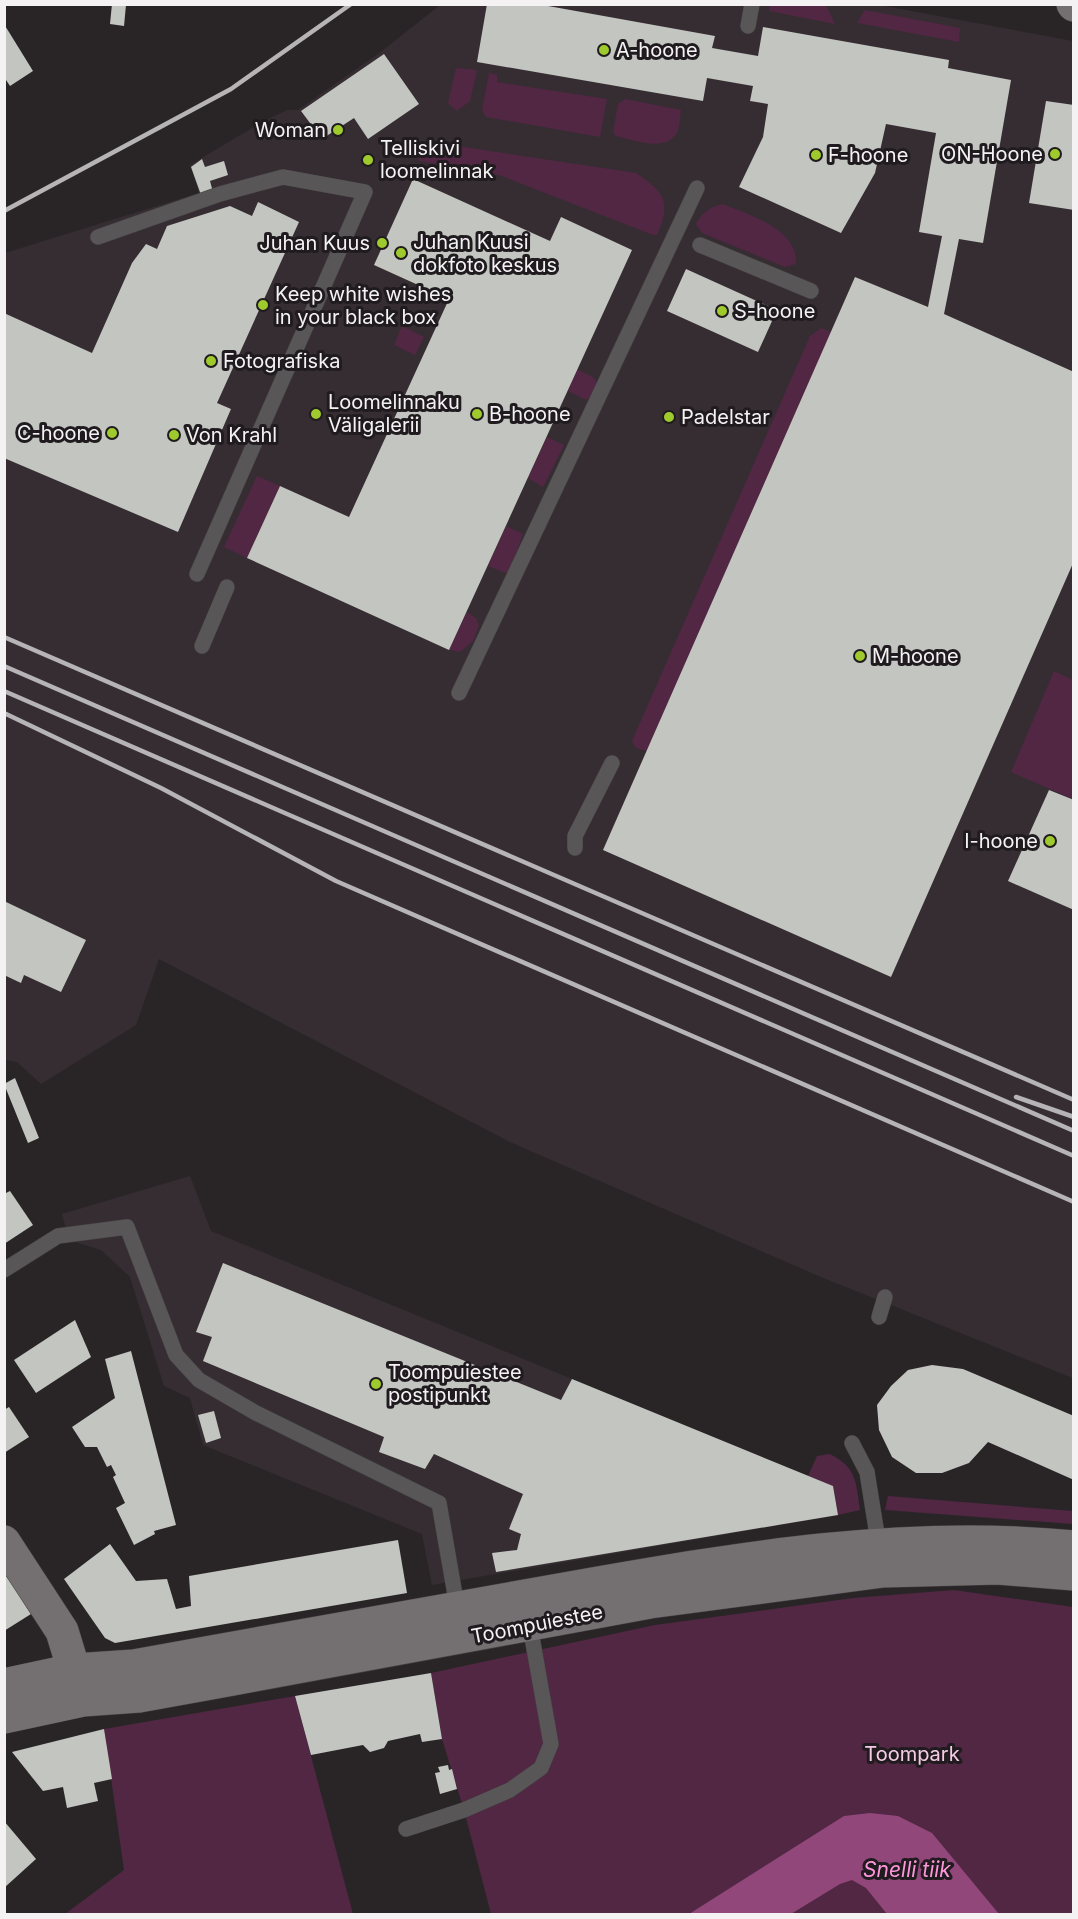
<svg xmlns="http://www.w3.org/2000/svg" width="1078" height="1919" viewBox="0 0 1078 1919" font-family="Inter,sans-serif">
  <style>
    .built { fill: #362d33 }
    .green { fill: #512743 }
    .water { fill: #91477a }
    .building { fill: #c3c5c0 }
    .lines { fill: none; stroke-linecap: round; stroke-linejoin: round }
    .lane-casing { stroke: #464244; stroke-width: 16 }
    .secondary-casing { stroke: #464244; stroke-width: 34 }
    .lane { stroke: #585657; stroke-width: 15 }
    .secondary { stroke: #747072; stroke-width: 33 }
    .rail { stroke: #b7b4b6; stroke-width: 4.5 }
    .poi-dot { fill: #9fca2d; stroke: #1f1b1e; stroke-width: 2 }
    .labels { text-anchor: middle; stroke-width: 6; stroke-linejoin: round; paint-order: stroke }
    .poi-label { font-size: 20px; fill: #f5f2f4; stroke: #1f1b1e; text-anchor: start }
    .street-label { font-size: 20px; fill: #f5f2f4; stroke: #1f1b1e }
    .park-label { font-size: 20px; fill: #f6cbe6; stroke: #1f1b1e }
    .water-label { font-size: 21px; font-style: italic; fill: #fe96db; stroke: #1f1b1e }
  </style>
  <rect width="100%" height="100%" fill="#292527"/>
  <g class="built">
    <path d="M440,5H879L1073,41V1378L821,1277L510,1142L159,959L136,1025L41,1084L17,1062L5,1060V253L199,193L190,165L264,121L287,110H298L382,51Z"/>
    <path d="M190,1176L211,1231L833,1486L838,1515L432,1585L422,1534L203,1445L190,1398L164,1386L130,1277L101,1250L69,1240L62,1214Z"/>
  </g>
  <g class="green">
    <path d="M770,5H826L835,24L769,11Z"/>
    <path d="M865,10L960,28L959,42L857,23Z"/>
    <path d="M456,68L477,70L470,101L457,111L448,103Z"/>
    <path d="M489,73L497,75V82L607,99L600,137L486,117L482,110Z"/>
    <path d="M625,99L681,110C680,117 680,128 676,134C664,152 633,140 616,136L613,132L618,104Z"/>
    <path d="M444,144L636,173C666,193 671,202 657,235H653L499,175L419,161L418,154L422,150Z"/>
    <path d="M723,204C748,215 798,228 796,264L785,267L702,233L696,224C702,212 710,207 723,204Z"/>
    <path d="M402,326L424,337L415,355L394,345Z"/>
    <path d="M821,328L831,332L647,751L636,748L632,741L810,336Z"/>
    <path d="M577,369L594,378L597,383L591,399H584L568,391Z"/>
    <path d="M547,437L564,445L543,487L528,478Z"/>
    <path d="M257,476L280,486L247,558L224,547Z"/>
    <path d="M506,526L523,534L508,574L488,566Z"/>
    <path d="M467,612L476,618L479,625L473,641L460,652L449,650Z"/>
    <path d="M1054,671L1073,680V799L1011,772Z"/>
    <path d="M830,1454C857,1468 856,1482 860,1510L838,1515L833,1486L808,1476L817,1456Z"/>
    <path d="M888,1496L1073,1511V1524L885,1510Z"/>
    <path d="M954,1590L1073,1607V1914H491L464,1810L442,1739L431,1673L655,1625L853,1598Z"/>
    <path d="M295,1696L353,1914H65L124,1870L104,1729Z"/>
  </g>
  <path class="water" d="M870,1813L898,1816L932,1833L999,1914H887L866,1888L852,1880L840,1884L791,1914H689L844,1816Z"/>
  <g class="building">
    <path d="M112,4L126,5L124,26L110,24Z"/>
    <path d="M487,4H537L715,36L712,48L758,56L763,27L949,60L948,68L1011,80L983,243L959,239L944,314L1074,372V561L891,977L603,850L855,277L928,307L942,236L919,232L936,133L886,124L875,173L841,233L739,187L763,137L768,104L750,101L753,86L707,78L703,101L477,62Z"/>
    <path d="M4,24L33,71L10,86L4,77Z"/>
    <path d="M384,54L419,104L368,139L354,118L322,139L301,111Z"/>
    <path d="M1046,101L1074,105V210L1029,203Z"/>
    <path d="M202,159L205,167L224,161L228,175L210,181L213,192L201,195L191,167Z"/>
    <path d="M413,179L550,241L561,217L632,250L449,650L247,558L280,486L349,517L449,299L374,265Z"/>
    <path d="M258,202L299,222L217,403L231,409L178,532L4,458V313L92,353L132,263L146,244L157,249L167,226L230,206L252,216Z"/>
    <path d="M686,269L777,310L758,352L667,311Z"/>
    <path d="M1049,790L1074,800V910L1008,881Z"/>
    <path d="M4,901L86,940L61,992L24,975L21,983L4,975Z"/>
    <path d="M15,1078L39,1138L28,1143L4,1084Z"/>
    <path d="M10,1191L33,1225L4,1244V1194Z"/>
    <path d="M223,1263L561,1400L572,1379L833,1486L838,1515L496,1572L492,1553L517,1550L521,1534L509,1529L523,1494L434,1454L425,1469L379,1452L384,1437L203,1361L212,1337L196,1332Z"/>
    <path d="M75,1320L91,1357L36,1393L14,1360Z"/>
    <path d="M131,1351L176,1525L154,1531L155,1534L134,1545L116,1508L125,1503L113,1477L116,1475L111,1465L107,1467L97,1447H85L72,1427L115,1398L105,1359Z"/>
    <path d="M932,1365L963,1369L1074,1416V1480L988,1442L969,1463L942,1473H916L892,1457L879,1430L877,1405L891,1386L908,1370Z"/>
    <path d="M9,1407L29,1437L4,1453V1410Z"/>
    <path d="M214,1411L221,1438L206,1443L198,1415Z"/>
    <path d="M398,1540L407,1593L115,1643L105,1638L64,1579L110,1544L136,1581L167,1579L176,1609L191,1606L189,1576Z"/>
    <path d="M4,1570L31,1614L4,1631Z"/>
    <path d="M431,1673L442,1739L422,1742L420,1734L388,1741L384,1748L370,1752L363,1745L311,1755L295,1696Z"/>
    <path d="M104,1729L112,1779L94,1783L98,1801L67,1808L63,1787L43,1791L12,1752Z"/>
    <path d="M448,1765L449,1770L452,1769L457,1789L440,1794L435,1773L440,1772L438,1767Z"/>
    <path d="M4,1821L36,1859L4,1888Z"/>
  </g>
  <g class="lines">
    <defs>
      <g id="lane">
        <path d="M748,26L752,4"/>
        <path d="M98,237L220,194L283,177L365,192L197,574"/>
        <path d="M700,245L811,291"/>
        <path d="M202,646L227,587"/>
        <path d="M459,693L697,188"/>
        <path d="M575,848V836L612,763"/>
        <path d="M4,1270L58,1236L127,1227L176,1355L199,1380L256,1413L439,1503L458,1612"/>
        <path d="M879,1317L885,1297"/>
        <path d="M852,1443L867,1472L879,1547"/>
        <path d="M406,1829L464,1810L510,1790L541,1768L551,1744L530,1626"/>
      </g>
      <g id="secondary">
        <path d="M1073,4L1074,5"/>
        <path d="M4,1542L62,1631L80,1690"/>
        <path d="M4,1685L74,1670L134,1666C281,1639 428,1613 576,1587C741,1558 906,1530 1074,1547"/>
        <path d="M4,1717L83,1700L139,1696L222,1681L650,1602L883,1571L998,1568L1074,1574"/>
      </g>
    </defs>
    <use href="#lane" class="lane-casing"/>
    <use href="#secondary" class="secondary-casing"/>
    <use href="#lane" class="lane"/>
    <use href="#secondary" class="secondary"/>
    <g class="rail">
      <path d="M4,211L231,89L351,4"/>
      <path d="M4,637L1074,1100"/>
      <path d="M4,666L1074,1131"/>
      <path d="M4,691L1074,1156"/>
      <path d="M4,713L161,788L336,881L1074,1202"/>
      <path d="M1016,1097L1074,1117"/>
    </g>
  </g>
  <g class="poi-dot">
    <circle cx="604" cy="50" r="6"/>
    <circle cx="338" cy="130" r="6"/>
    <circle cx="1055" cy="154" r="6"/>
    <circle cx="816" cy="155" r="6"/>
    <circle cx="368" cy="160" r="6"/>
    <circle cx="382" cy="243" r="6"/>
    <circle cx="401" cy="253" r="6"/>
    <circle cx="263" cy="305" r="6"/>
    <circle cx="722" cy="311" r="6"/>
    <circle cx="211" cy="361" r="6"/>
    <circle cx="316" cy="414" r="6"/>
    <circle cx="477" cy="414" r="6"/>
    <circle cx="669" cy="417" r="6"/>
    <circle cx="112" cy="433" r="6"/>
    <circle cx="174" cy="435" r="6"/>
    <circle cx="860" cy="656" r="6"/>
    <circle cx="1050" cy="841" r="6"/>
    <circle cx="376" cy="1384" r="6"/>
  </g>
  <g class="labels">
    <g class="poi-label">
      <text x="616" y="57">A-hoone</text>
      <text x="326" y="137" text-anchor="end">Woman</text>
      <text x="380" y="155">Telliskivi<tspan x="380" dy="23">loomelinnak</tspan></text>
      <text x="1043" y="161" text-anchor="end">ON-Hoone</text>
      <text x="828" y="162">F-hoone</text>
      <text x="413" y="249">Juhan Kuusi<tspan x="413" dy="23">dokfoto keskus</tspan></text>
      <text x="370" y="250" text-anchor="end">Juhan Kuus</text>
      <text x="275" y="301">Keep white wishes<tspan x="275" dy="23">in your black box</tspan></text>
      <text x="734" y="318">S-hoone</text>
      <text x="223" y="368">Fotografiska</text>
      <text x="328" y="409">Loomelinnaku<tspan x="328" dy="23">Väligalerii</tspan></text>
      <text x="489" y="421">B-hoone</text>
      <text x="681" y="424">Padelstar</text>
      <text x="100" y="440" text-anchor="end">C-hoone</text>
      <text x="186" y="442">Von Krahl</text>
      <text x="872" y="663">M-hoone</text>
      <text x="1038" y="848" text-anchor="end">I-hoone</text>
      <text x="388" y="1379">Toompuiestee<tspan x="388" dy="23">postipunkt</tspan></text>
    </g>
    <g class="street-label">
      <text transform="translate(537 1624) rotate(-11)" y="7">Toompuiestee</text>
    </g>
    <g class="park-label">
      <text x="912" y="1761">Toompark</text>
    </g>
    <g class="water-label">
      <text x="907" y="1877">Snelli tiik</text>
    </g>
  </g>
  <rect width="1078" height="1919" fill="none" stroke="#f5f2f4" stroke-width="12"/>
</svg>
